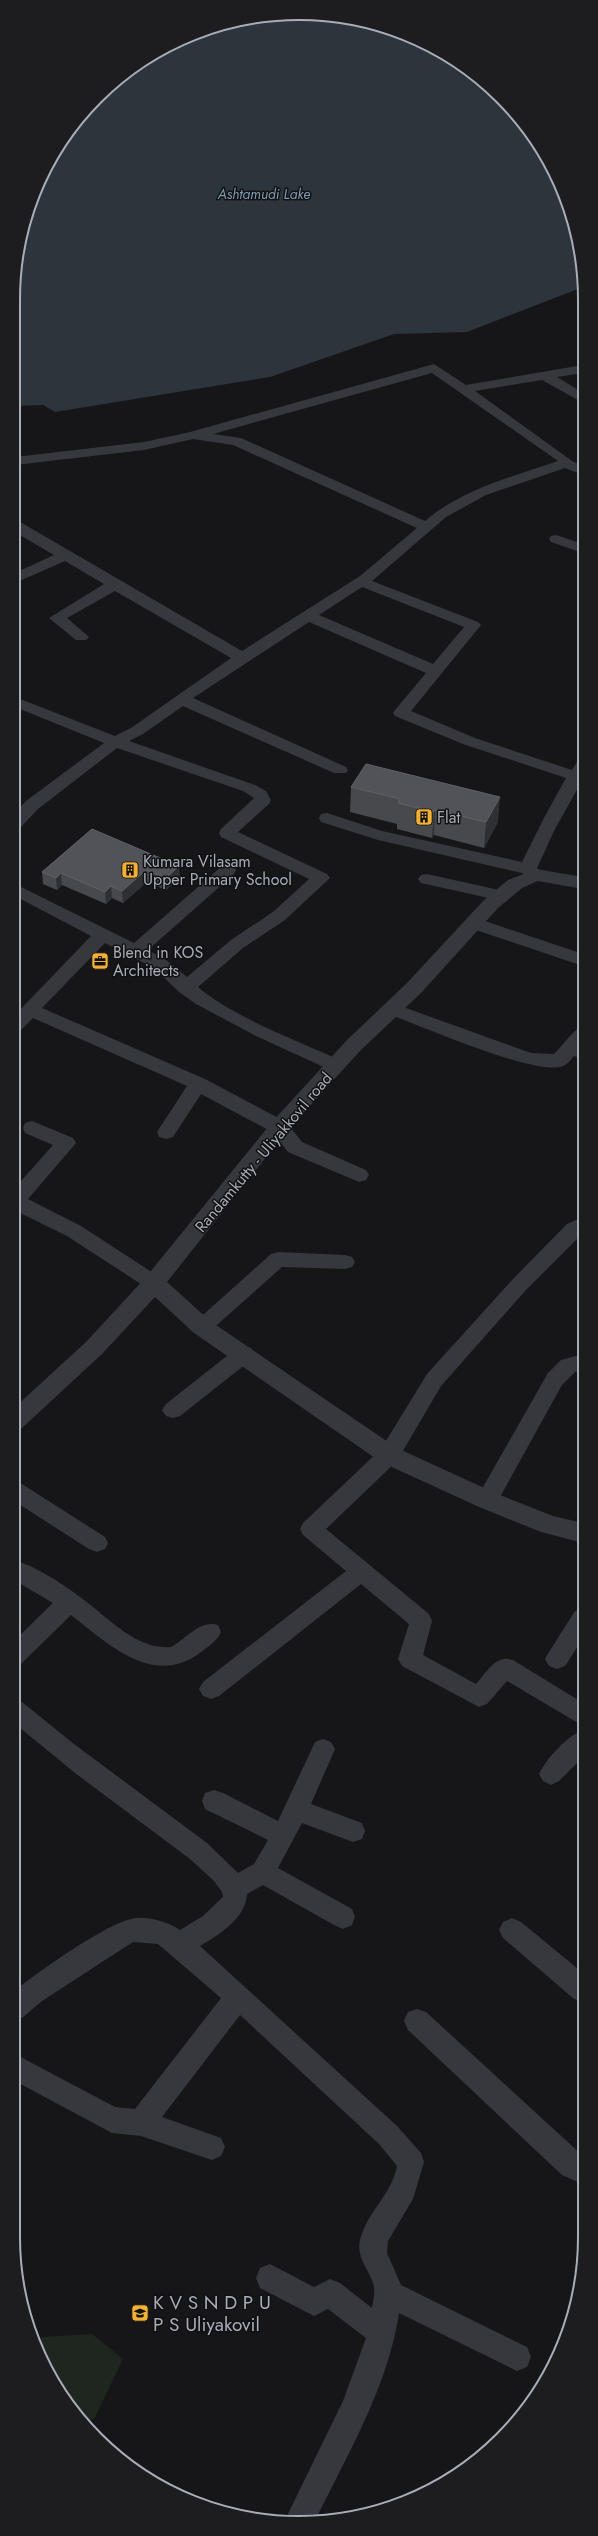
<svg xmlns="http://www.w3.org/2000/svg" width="598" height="2536" viewBox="0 0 598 2536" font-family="Jost,sans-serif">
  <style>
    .green { fill: #1e261f }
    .water { fill: #2c353c }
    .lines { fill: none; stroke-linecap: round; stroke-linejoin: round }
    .minor { fill: #37383d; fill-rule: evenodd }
    .tertiary { fill: #37383d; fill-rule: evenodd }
    .wall { fill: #47494d }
    .shaded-wall { fill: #2f3033 }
    .building { fill: #525359; stroke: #5f6168 }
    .labels { text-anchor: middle; stroke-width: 3; stroke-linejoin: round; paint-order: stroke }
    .far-water-label { font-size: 14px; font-style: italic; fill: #7f9bb3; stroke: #111113 }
    .poi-label { font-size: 16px; fill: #a8adb8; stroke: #111113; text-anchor: start }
    .street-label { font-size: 16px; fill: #a8adb8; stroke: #111113 }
    .near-poi-label { font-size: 19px; fill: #a8adb8; stroke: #111113; text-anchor: start }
    .rim { fill: none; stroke: #a8adb8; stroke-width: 2 }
  </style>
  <rect width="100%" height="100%" fill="#161618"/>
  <path class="green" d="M92,2334L123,2359L95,2417L84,2425L33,2341L43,2337Z"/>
  <path class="water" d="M281,14L337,15L426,43L501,97L556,173L583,262V287L467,332L394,334L270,377L55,412L43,405L15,406C15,372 15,339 15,306C15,291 13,275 16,260C35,143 112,59 224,23C241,18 262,17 281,14Z"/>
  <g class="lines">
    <g class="minor">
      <path d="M434,364L466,385L583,365V373L557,377L583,393V403L542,380L475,391L572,461L583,466V475L565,468L486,495L446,517L372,581L478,622L481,625L411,711L475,738L572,770L577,762L583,760V779L555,829L537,868L544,875L542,879L536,880L522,873L378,840L321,822L319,818L321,814L327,813L382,831L522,862L545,816L566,778L463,744L395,716L393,713L395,710L426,673L309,622L193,698L346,767L348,770L346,773H334L183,706L143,734L129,741L255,785L266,791L271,800L269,804L238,832L327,874L330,878L285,920L243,948L198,987C233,1017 298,1041 342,1061L344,1065L342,1069L335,1071L328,1069L256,1036L196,1004L179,992L154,968L105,943L42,1008L205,1079L286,1122L302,1142L366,1170L369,1175L366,1180L359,1182L288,1152L272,1132L201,1094L173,1137L166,1139L159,1137L157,1132L187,1086L33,1018L21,1030L15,1032V1015L91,936L15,896V884L134,943L222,866H234L236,870L234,874L148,950L166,960L187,977L231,940L273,912L309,879L221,837L219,833L221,829L254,798L243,791L117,748L38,809L21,827L15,828V813L26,801L104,743L15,707V697L115,736L131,728L231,658L115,591L67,618L89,637L86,640H76L49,618L104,584L65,561L15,583V573L54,555L18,534L15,531V519L242,651L360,576L417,528L233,445L193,439L144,450L15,465V457L144,442L190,432ZM432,373L558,461C512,477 462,489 425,521L241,438L213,434ZM362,587L464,627L433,664L319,615Z"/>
      <path d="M556,535L583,544V553L551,542L549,539L551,536Z"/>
      <path d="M427,874L508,892L511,896L508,900L502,901L421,883L418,879L421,875Z"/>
      <path d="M473,917L583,954V966L467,927L464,923L467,919Z"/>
      <path d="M392,1003L531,1053L554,1054C562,1047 573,1029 583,1026V1059L574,1056C570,1061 566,1066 560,1067C528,1073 421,1026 386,1013L383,1009L386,1005Z"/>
      <path d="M32,1121L73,1138L76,1143L28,1199L81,1226L161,1278L164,1283L161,1288L154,1291L147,1288L67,1236L14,1210V1189L53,1145L25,1133L23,1128L25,1123Z"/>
      <path d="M583,1217V1233L526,1290L441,1386L397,1461L326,1529L429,1614L432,1621L423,1655L476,1684C487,1672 496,1654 513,1660L583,1703V1726L507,1681L487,1704L479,1707L402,1666L398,1659L409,1624L361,1584L219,1696L211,1699L203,1696L199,1689L203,1682L346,1571L303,1535L300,1529L303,1523L381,1449L427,1374L512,1280L567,1224Z"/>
      <path d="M278,1252L345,1255L352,1257L355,1262L352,1267L345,1269L282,1267L209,1332L202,1335L195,1332L192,1327L195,1322L271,1254Z"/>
      <path d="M244,1346L251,1348L254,1354L251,1360L180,1416L173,1418L166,1416L162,1410L166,1404L237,1348Z"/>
      <path d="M583,1354V1370L575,1372L562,1385L495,1506L487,1509L479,1506L476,1500L479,1494L548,1373L561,1360Z"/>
      <path d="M14,1481L22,1484L105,1537L108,1543L105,1549L97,1552L89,1549L14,1501Z"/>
      <path d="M14,1560C35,1566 58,1581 76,1594C103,1612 135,1651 171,1647C186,1639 200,1619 218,1625L221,1632C217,1642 206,1648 197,1655C151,1686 107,1643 71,1615L22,1663L14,1666V1641L53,1603L14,1580Z"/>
      <path d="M583,1609V1638L565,1666L557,1669L549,1666L545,1659L549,1652L575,1611Z"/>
      <path d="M14,1699L22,1702L74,1744L207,1843L238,1873L254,1864L268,1840L205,1809L202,1801L205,1793L214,1790L223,1793L278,1821L315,1742L323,1739L331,1742L335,1749L311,1804L362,1823L365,1831L362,1839L353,1842L302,1823L278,1868L352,1909L355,1917L352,1925L343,1929L334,1925L263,1885L247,1894C246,1918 219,1935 200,1946L397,2126L421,2153L424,2162L413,2199L388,2241L387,2253L401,2285L527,2347L531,2357L527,2367L517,2371L399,2313C388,2387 347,2455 315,2521L284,2522L343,2401L366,2338L328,2309L314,2316L260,2288L256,2278L260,2268L270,2264L314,2287L330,2279L340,2283L372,2308C373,2300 376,2291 373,2283C368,2268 356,2257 360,2240C367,2212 392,2194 397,2166L379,2144L240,2015L162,2117L221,2138L225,2147L221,2156L212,2160L141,2136L112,2133L13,2080V2053L115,2107L135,2109L221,1998L158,1944L133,1942L42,2001L22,2018L13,2021V1992C37,1973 102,1926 131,1919C146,1915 168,1922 180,1930L203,1916L223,1897L222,1892L214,1881L190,1859L75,1773L14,1723Z"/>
      <path d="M583,1730V1757L559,1781L551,1785L543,1781L539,1774C546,1759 567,1736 583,1730Z"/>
      <path d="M512,1918L521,1922L583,1973V2002L574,1999L503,1938L499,1930L503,1922Z"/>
      <path d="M417,2009L426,2012L583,2156V2184L562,2175L408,2030L404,2021L408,2012Z"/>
    </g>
    <path class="tertiary" d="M536,869L583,877V889L538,881L522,888L498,908L421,993L361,1050L286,1132L167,1282L210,1321L397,1448L495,1493L553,1516L583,1523V1543L541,1532L479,1507L381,1462L194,1333L155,1297L102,1354L22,1428L14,1431V1408L86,1342L146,1277L272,1122L347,1040L407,983L484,900L508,880Z"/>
  </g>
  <g class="wall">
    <path d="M351,787L498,822L484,848L434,835L432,838L397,829V824L350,812Z"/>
    <path d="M92,829L180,878L166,890L147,882L123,903L112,898L106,904L62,885L57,890L43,884L42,872Z"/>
  </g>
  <g class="shaded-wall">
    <path d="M500,797L498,822L484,848L486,822Z"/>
    <path d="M435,810L434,835L432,838L434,812Z"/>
    <path d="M179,866L180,878L166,890V878Z"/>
    <path d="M146,870L147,882L123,903L122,891Z"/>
    <path d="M61,873L62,885L57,890L56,878Z"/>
    <path d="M111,886L112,898L106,904L105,892Z"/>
  </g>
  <g class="building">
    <path d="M366,764L500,797L486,822L435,810L434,812L398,803L400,799L351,787Z"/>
    <path d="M92,829L179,866L166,878L146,870L122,891L111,886L105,892L61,873L56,878L42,872Z"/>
  </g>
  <defs>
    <symbol id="building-square" viewBox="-11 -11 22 22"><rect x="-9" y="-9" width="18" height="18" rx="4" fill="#f2b134" stroke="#111113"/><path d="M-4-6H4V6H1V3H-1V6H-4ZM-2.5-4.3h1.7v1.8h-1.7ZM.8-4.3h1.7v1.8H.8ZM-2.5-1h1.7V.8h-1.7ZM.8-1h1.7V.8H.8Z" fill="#111"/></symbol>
    <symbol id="office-square" viewBox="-11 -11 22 22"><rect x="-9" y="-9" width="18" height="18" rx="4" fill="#f2b134" stroke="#111113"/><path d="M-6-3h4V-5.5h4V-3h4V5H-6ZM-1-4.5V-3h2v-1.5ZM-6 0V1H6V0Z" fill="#111"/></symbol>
    <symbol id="school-square" viewBox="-11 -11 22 22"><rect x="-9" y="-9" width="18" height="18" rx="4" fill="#f2b134" stroke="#111113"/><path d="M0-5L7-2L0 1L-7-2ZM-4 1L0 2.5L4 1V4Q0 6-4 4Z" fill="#111"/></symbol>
  </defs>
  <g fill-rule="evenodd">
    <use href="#building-square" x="414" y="807" width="20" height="20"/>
    <use href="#building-square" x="120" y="860" width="20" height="20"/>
    <use href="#office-square" x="90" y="951" width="20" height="20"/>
    <use href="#school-square" x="130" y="2303" width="20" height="20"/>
  </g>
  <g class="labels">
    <g class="far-water-label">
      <text x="264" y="199">Ashtamudi Lake</text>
    </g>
    <g class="poi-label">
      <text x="437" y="823">Flat</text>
      <text x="143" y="867">Kumara Vilasam<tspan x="143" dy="18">Upper Primary School</tspan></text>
      <text x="113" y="958">Blend in KOS<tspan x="113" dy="18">Architects</tspan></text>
    </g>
    <g class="street-label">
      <text transform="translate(263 1152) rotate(-50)" y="6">Randamkutty - Uliyakkovil road</text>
    </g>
    <g class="near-poi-label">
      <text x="153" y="2309">K V S N D P U<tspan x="153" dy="22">P S Uliyakovil</tspan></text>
    </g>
  </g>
  <path d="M0 0H598V2536H0ZM299 20H299A279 279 0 0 1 578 299V2237A279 279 0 0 1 299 2516H299A279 279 0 0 1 20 2237V299A279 279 0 0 1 299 20Z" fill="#1d1d20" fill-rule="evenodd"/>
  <path class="rim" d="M299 20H299A279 279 0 0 1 578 299V2237A279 279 0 0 1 299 2516H299A279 279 0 0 1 20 2237V299A279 279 0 0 1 299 20Z"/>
</svg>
